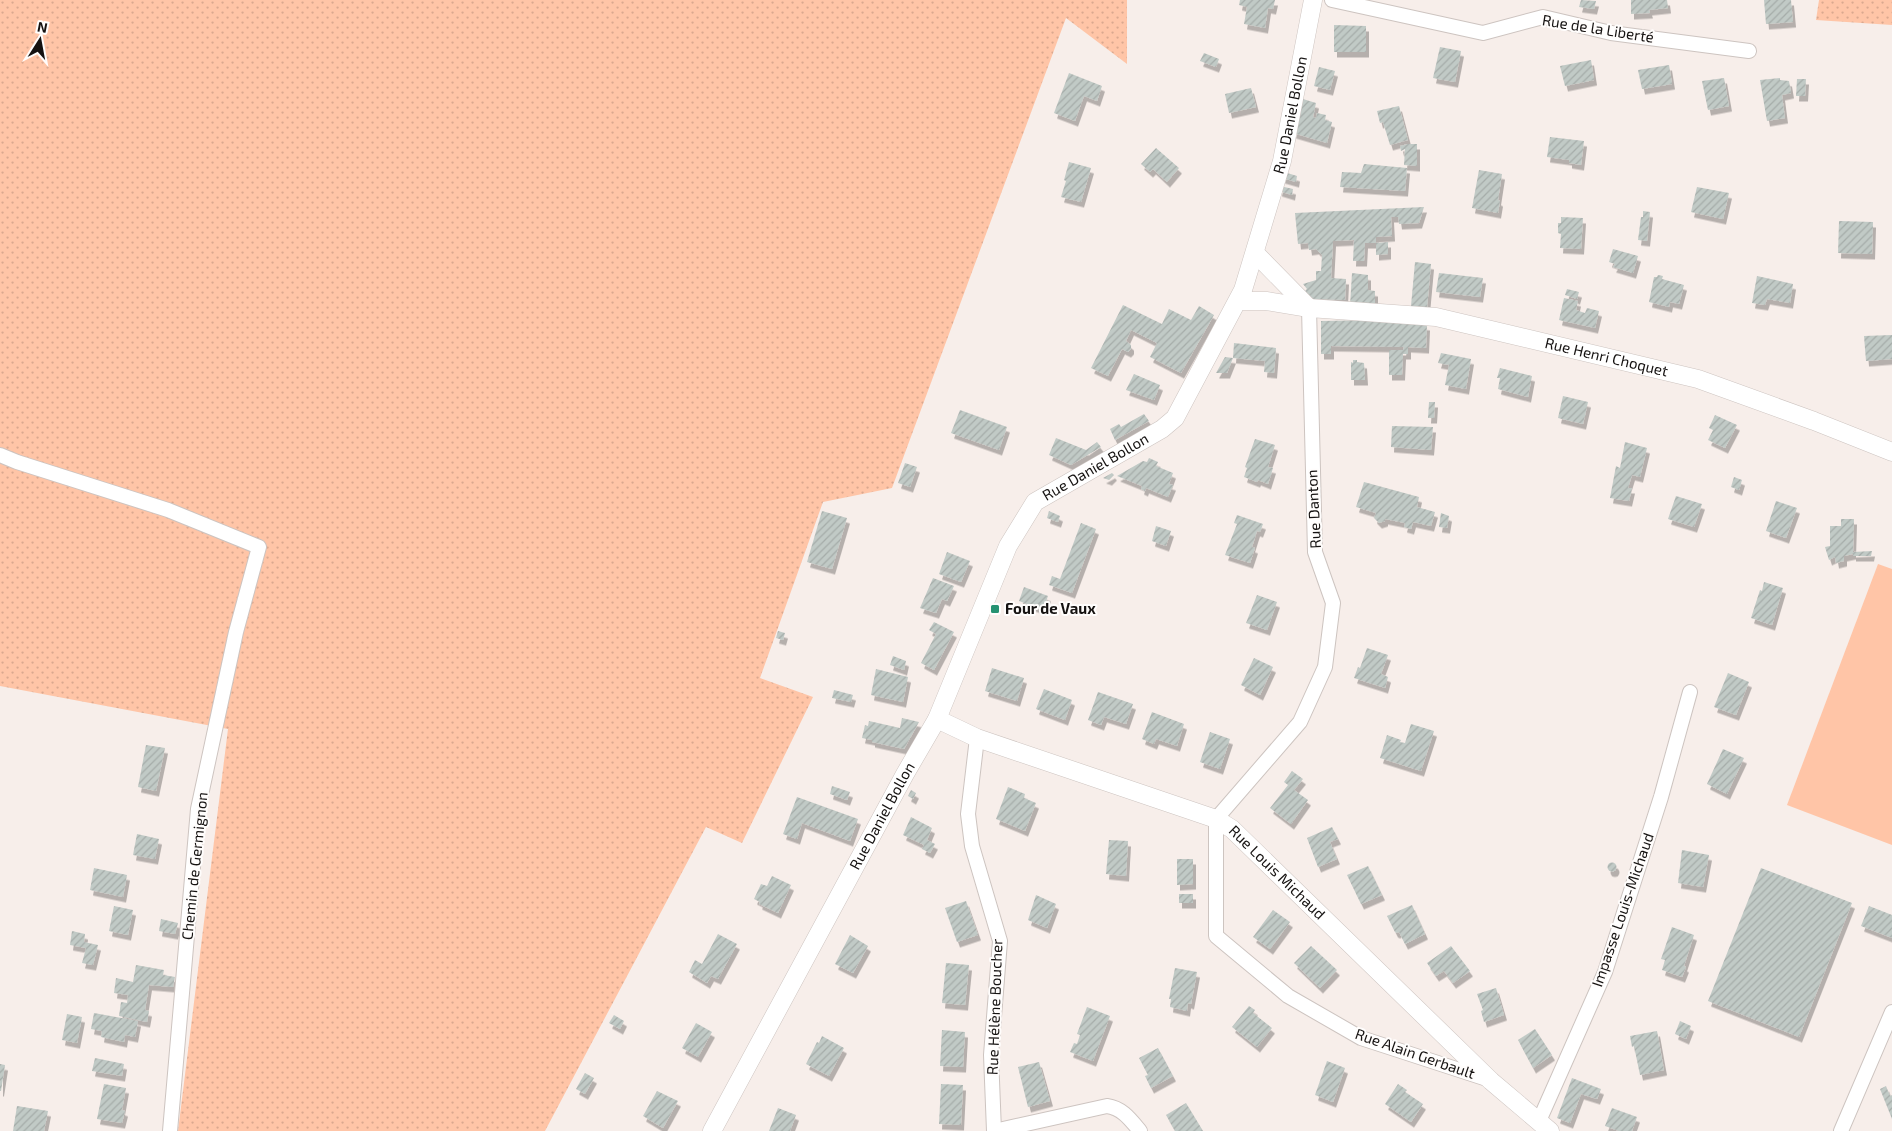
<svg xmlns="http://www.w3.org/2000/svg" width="1892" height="1131" viewBox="0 0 1892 1131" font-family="'Exo 2',sans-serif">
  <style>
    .grass { fill: url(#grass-dots) }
    .garden { fill: #ffc5a7 }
    .building { fill: url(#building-hatch); filter: url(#shadow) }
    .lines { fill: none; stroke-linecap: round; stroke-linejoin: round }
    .minor-casing { stroke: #cdc4c0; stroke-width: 16 }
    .tertiary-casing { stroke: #cdc4c0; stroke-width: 19 }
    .minor { stroke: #fff; stroke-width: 14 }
    .tertiary { stroke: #fff; stroke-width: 18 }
    .poi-dot { fill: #269272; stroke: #fffdfc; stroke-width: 2 }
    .labels { text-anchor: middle; stroke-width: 4; stroke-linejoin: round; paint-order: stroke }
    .street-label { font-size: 15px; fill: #151211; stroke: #fffdfc }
    .poi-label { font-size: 15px; font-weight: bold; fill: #151211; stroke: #fffdfc; text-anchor: start }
  </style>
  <defs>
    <pattern id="grass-dots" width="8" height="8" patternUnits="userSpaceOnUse" patternTransform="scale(1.25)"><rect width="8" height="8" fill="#ffc5a7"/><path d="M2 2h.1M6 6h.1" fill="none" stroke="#daa88f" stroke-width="1.8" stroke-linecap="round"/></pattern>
    <pattern id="building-hatch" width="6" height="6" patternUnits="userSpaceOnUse" patternTransform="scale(1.25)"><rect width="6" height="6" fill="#c1cac6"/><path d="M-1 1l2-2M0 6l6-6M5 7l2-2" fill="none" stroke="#a5aca9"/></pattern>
    <filter id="shadow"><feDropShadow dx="3" dy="5.5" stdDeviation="0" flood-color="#0004"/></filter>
  </defs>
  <rect width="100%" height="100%" fill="#f7eeea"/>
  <g class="grass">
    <path d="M0,0H1127V64L1066,18L892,488L823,502L760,678L813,697L742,843L706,827L545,1131H178L228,729L0,686Z"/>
    <path d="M1819,0H1892V25L1816,20Z"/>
  </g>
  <path class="garden" d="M1878,564L1892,569V845L1787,805Z"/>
  <g class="building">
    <path d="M1240,0H1275L1273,9L1268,8L1265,28L1244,24L1247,7L1239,5Z"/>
    <path d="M1581,0L1596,1L1594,9L1579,7Z"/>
    <path d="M1631,0H1667L1668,8L1649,10L1650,13L1631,14Z"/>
    <path d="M1764,0H1791L1793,22L1766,24Z"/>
    <path d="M1334,25L1366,26V52H1334Z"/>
    <path d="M1440,47L1461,51L1455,82L1433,78Z"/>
    <path d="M1204,53L1219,59L1216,67L1200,61Z"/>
    <path d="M1591,60L1594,80L1565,86L1560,66Z"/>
    <path d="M1669,65L1672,84L1642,89L1638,70Z"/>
    <path d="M1319,67L1335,71L1330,90L1314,86Z"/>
    <path d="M1069,73L1102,86L1097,101L1084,96L1075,121L1054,113Z"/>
    <path d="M1724,78L1729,106L1708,110L1702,81Z"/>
    <path d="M1780,78V80L1789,81L1791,93L1782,95L1785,118L1767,121L1760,80Z"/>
    <path d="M1797,79H1806L1805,96H1796Z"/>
    <path d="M1251,88L1256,107L1229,113L1225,94Z"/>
    <path d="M1303,99L1316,103L1313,117L1316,118L1317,113L1326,115L1325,120L1332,122L1327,143L1293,133Z"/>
    <path d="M1399,106L1408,140L1390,145L1383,122L1380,123L1377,111Z"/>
    <path d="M1550,137L1584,141L1581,165L1569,163V160L1547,157Z"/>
    <path d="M1408,144H1417V166L1404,165L1405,149L1401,151L1400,146Z"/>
    <path d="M1156,148L1179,168L1167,182L1153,169L1150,172L1141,164Z"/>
    <path d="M1069,162L1091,168L1081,202L1061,197L1066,181L1064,180Z"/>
    <path d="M1364,164L1407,168L1405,191L1340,187L1342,172L1361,173Z"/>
    <path d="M1479,170L1502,174L1498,200L1500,201L1498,213L1472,208Z"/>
    <path d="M1284,172L1297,176L1296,182L1282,178Z"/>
    <path d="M1280,186L1293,189L1292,195L1279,191Z"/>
    <path d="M1697,187L1729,193L1723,219L1691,212Z"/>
    <path d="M1424,207L1419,223L1399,224L1398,217H1391L1392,236L1376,237V243H1365L1364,261H1353L1354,240L1333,241L1331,278L1346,279L1345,300L1316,299L1313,301L1304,292L1307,289L1303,284L1316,280V271H1321L1322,255L1316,249L1309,250L1308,243L1298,244L1295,213Z"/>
    <path d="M1643,211L1650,212L1647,241L1638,240L1641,217H1643Z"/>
    <path d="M1561,217L1583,218L1581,249L1560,248L1561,234L1558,233V223H1561Z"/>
    <path d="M1839,221L1873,222L1872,254L1838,253Z"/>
    <path d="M1388,242V254L1376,255V243Z"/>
    <path d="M1613,249L1638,256L1633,273L1613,267L1615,264L1609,262Z"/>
    <path d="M1415,262L1431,264L1427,308L1411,306Z"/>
    <path d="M1352,273L1368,275V290L1375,291V305L1350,306Z"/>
    <path d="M1439,273L1483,278L1480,297L1436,292Z"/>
    <path d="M1658,275L1663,276L1662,279L1684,285L1679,304L1670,302L1669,307L1649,302L1654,277H1657Z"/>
    <path d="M1757,276L1793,284L1790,303L1767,299L1765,305L1752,303Z"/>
    <path d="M1567,289L1579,292L1577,299L1565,295Z"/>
    <path d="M1564,298L1578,301L1576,310L1585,313L1587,308L1599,311L1595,328L1559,320Z"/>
    <path d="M1123,305L1162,324L1169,309L1191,320L1199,306L1214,315L1181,373L1150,357L1157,343L1131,330L1126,341L1131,345V349L1128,352L1122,349L1108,376L1091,368Z"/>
    <path d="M1378,320L1427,325L1426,348L1408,347V354H1403L1402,375H1389V350H1403L1404,347L1331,346V354H1321V321Z"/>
    <path d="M1892,335V359L1866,361L1864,336Z"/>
    <path d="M1234,343L1276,348L1274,373L1264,372L1265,361L1233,358L1227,373H1216L1225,357L1233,358Z"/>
    <path d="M1441,353L1471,359L1466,389L1445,385L1449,365L1438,363Z"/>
    <path d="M1353,360H1357V362L1364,363L1365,380H1351V362L1353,363Z"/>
    <path d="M1500,368L1532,376L1528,397L1498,389L1500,378H1497Z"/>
    <path d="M1134,374L1160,385L1154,400L1126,390Z"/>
    <path d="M1563,396L1588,402L1583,424L1558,418Z"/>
    <path d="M1429,402H1435L1434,418H1428Z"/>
    <path d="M960,410L1007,427L999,450L951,433Z"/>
    <path d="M1144,414L1149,421L1115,440L1110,429L1119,424L1121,427Z"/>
    <path d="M1715,415L1737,425L1725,448L1708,440L1713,430L1709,428Z"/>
    <path d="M1392,426L1433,427L1431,450L1391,447Z"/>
    <path d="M1056,438L1086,450L1097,442L1101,447L1071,465L1049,455Z"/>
    <path d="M1255,439L1275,445L1268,467L1273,468L1268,484L1258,480L1257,482L1244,477L1247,468L1245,467Z"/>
    <path d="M1625,442L1647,448L1640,477L1632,475L1628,488H1632L1629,501L1610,498L1616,466L1620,468Z"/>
    <path d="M1149,458L1158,462L1156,466L1173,473L1169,484L1173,485L1168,497L1146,488L1145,491L1141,489L1142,486L1117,476L1143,461L1147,462Z"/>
    <path d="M905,463L917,467L910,487L898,483Z"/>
    <path d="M1112,473L1114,475L1109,480L1103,478Z"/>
    <path d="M1734,477L1742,480L1739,490L1731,487Z"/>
    <path d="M1364,482L1419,497L1417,507L1435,512L1431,526L1413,522L1411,529L1404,527L1405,523L1385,519V521L1379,523L1374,518L1376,513L1356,507Z"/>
    <path d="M1676,496L1702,504L1694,527L1668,519Z"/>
    <path d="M1776,501L1797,508L1786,538L1766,531Z"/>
    <path d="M822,511L847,518L832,569L807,562Z"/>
    <path d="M1049,511L1060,516L1058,522L1047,518Z"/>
    <path d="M1441,513L1449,516L1447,528L1439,527Z"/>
    <path d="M1237,515L1263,524L1260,532L1257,531L1252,547L1255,548L1250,563L1225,555L1237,524L1234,523Z"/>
    <path d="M1841,519H1854L1853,552L1872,551L1871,556H1853V554L1844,556V561L1836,563L1835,557L1829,560L1825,547L1830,546V526H1841Z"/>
    <path d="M1081,523L1096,529L1072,593L1049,585L1052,576L1060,579Z"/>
    <path d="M1156,526L1171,531L1166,546L1152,541Z"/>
    <path d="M947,552L970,561L961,582L939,574Z"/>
    <path d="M933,578L954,586L947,601L942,599L936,613L920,608Z"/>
    <path d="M1764,582L1783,588L1772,625L1751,618L1760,590L1762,591Z"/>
    <path d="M1024,587L1048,596L1043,610L1019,601Z"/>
    <path d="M1257,595L1277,602L1267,630L1246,623Z"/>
    <path d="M934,622L954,632L934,670L921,663L936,634L929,630Z"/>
    <path d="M778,631L785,633L783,640L776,638Z"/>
    <path d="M1367,648L1388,655L1381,674L1388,677L1385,688L1354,678L1358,667L1360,668Z"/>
    <path d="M893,656L906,661L904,670L890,665Z"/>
    <path d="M1254,658L1273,667L1260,695L1241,685Z"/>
    <path d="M992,668L1024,678L1017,701L985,691Z"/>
    <path d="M876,669L908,677L903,702L871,695Z"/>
    <path d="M1728,673L1749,682L1736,715L1714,707Z"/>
    <path d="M1044,689L1072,700L1065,720L1036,709Z"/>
    <path d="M834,690L853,695L851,702L832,698Z"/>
    <path d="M1098,692L1133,704L1126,724L1104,717L1101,725L1088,720Z"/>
    <path d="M1152,712L1184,724L1177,746L1156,739L1154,744L1142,739Z"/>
    <path d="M902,718L919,722L904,749L872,742V740L862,738L865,725L868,726L869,721L900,728Z"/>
    <path d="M1411,724L1434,731L1421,771L1380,758L1387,735L1401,740L1400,742L1405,743Z"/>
    <path d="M1210,732L1230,739L1220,769L1200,762Z"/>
    <path d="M146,745L165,748L156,791L138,787Z"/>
    <path d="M1723,749L1744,758L1727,794L1707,784Z"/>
    <path d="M1292,771L1303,779L1294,790L1308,800L1291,824L1270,808L1288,785L1284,782Z"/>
    <path d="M832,786L850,792L847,800L830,794Z"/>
    <path d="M1008,787L1025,794L1024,798L1036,803L1025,831L996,819Z"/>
    <path d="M911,790L916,793L913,799L908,796Z"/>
    <path d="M797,797L858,819L850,841L802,823L797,839L783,834Z"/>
    <path d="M911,817L932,828L927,840L935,844L930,853L922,849L924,845L903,835Z"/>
    <path d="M1332,827L1338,839L1330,842L1337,859L1318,867L1307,838Z"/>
    <path d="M137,834L159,839L155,859L133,855Z"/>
    <path d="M1109,840L1128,841L1126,876L1106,874Z"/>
    <path d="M1682,850L1709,855L1703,887L1678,883Z"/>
    <path d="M1177,859H1193V884L1177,885Z"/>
    <circle cx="1612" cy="867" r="4.5"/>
    <path d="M1368,866L1382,895L1361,904L1347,875Z"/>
    <path d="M94,868L127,875L123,897L90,890Z"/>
    <path d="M1761,868L1852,903L1799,1037L1708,1001Z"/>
    <path d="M772,876L791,885L778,913L759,904L760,902L754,899L761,884L767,886Z"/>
    <rect x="1179" y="894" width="14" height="9"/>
    <path d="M1036,895L1056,904L1047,928L1028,920Z"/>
    <path d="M966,901L978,935L957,942L945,908Z"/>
    <path d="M1412,905L1425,934L1405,944L1399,932L1397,933L1395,932L1387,916Z"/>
    <path d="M114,906L133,910L128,935L109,931Z"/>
    <path d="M1869,906L1892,915V938L1861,926Z"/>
    <path d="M1273,910L1290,922L1270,949L1253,937Z"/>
    <path d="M161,919L178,923L175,934L159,931Z"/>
    <path d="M1672,927L1694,935L1684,966L1686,967L1682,977L1662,970L1665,960L1661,959Z"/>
    <path d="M72,931L85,934L84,942L98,945L93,965L82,963L86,948L70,945Z"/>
    <path d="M718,934L737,944L718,979L711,976L707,983L689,972L695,960L702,964Z"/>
    <path d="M850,935L868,946L853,973L835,964Z"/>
    <path d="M1311,946L1337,970L1320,988L1294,963Z"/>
    <path d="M1451,946L1470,971L1453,983L1444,971L1436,976L1427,963Z"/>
    <path d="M946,963L969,965L965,1005L942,1003Z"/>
    <path d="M136,965L164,970L163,975L175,977L173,987L149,985L145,1010L149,1011L147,1022L119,1016L121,1002L127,1003L128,995L114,993L116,978L133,982Z"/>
    <path d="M1175,968L1197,972L1191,1004L1188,1003L1187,1011L1170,1007L1171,999H1169Z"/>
    <path d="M1496,988L1504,1015L1484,1022L1481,1011L1483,1010L1477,994Z"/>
    <path d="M1249,1006L1255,1010L1253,1013L1272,1028L1257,1047L1232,1027Z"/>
    <path d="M1087,1007L1110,1016L1093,1061L1070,1052L1074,1043L1077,1044L1080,1035L1077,1034Z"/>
    <path d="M94,1013L138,1021L135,1037L125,1035L124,1042L101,1037L102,1031L91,1029Z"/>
    <path d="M67,1014L82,1017L77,1043L62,1040Z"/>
    <path d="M614,1015L624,1021L620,1029L609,1023Z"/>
    <path d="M1680,1021L1691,1026L1686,1039L1675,1034Z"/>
    <path d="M696,1023L712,1032L698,1057L682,1048Z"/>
    <path d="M1535,1029L1552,1055L1533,1068L1518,1040Z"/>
    <path d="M942,1030L965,1032L963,1067L940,1066Z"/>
    <path d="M1657,1031L1664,1070L1640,1075L1634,1046L1632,1047L1630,1036Z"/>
    <path d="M822,1036L844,1048L829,1076L806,1064L817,1042L819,1043Z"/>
    <path d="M1158,1048L1173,1076L1151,1088L1145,1076L1148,1075L1139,1058Z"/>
    <path d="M95,1058L124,1064L122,1076L92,1071Z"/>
    <path d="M1327,1061L1345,1068L1333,1102L1315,1095Z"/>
    <path d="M1039,1062L1050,1101L1028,1107L1018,1067Z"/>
    <path d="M0,1064L5,1065L1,1091H0Z"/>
    <path d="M585,1073L594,1078L585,1094L576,1089Z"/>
    <path d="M1572,1078L1601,1089L1597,1099L1581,1094L1570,1123L1557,1118Z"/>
    <path d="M104,1084L126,1088L122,1110L125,1111L122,1123L97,1119Z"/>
    <path d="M941,1084L963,1085L961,1125L939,1124Z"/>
    <path d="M1398,1084L1407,1090L1405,1092L1423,1104L1411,1122L1385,1104Z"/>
    <path d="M1886,1086L1890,1096L1892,1095V1119L1880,1089Z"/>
    <path d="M657,1091L678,1101L663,1128L643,1116Z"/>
    <path d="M1186,1103L1203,1131H1175L1166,1115Z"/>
    <path d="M17,1106L48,1111L44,1131H13Z"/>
    <path d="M778,1108L796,1115L790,1131H769Z"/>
    <path d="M1612,1108L1637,1117L1632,1131H1619L1605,1126Z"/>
  </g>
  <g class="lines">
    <defs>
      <g id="minor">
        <path d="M1332,0L1483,33L1543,17L1611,33L1749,51"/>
        <path d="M1309,308L1315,552L1333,603L1325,667L1300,722L1216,819V936L1288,996L1361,1038L1490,1080"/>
        <path d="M0,455L17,462L168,510L259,547L236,632L198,809L170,1131"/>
        <path d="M977,738L968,814L972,846L1000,941L991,1055L994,1131"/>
        <path d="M1539,1121L1605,972L1661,797L1690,692"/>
        <path d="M994,1131L1107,1106C1122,1108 1130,1119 1140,1131"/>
        <path d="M1841,1131L1892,1012"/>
      </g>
      <g id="tertiary">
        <path d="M1255,253L1309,308"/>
        <path id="s1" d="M1238,301H1266L1309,308L1436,317L1698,379L1814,421L1892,452"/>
        <path id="s2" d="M937,719L977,738L1216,819L1232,829L1491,1081L1550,1131"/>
        <path id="s3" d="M712,1131L905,774L937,719L1008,546L1035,502L1162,429L1175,418L1243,290L1282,161L1313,0"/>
      </g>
    </defs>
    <use href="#minor" class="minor-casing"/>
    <use href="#tertiary" class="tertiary-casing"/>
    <use href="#minor" class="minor"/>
    <use href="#tertiary" class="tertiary"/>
  </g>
  <rect class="poi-dot" x="990" y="604" width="10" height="10" rx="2.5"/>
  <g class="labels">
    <g class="street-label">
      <text transform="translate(1598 29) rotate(9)" y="5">Rue de la Liberté</text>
      <text dy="5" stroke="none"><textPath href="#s3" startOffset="1198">Rue Daniel Bollon</textPath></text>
      <text dy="5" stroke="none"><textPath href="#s1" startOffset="374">Rue Henri Choquet</textPath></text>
      <text dy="5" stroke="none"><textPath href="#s3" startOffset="778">Rue Daniel Bollon</textPath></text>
      <text transform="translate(1314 509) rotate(-93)" y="5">Rue Danton</text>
      <text dy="5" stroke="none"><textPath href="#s3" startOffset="358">Rue Daniel Bollon</textPath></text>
      <text transform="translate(195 866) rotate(-84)" y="5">Chemin de Germignon</text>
      <text dy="5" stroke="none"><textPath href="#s2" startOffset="378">Rue Louis Michaud</textPath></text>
      <text transform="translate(1623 910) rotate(-71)" y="5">Impasse Louis-Michaud</text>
      <text transform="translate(995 1007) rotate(-88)" y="5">Rue Hélène Boucher</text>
      <text transform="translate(1415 1054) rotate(19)" y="5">Rue Alain Gerbault</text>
    </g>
    <g class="poi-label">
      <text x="1005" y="614">Four de Vaux</text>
    </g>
  </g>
  <g transform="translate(40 40) rotate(11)" stroke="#fffdfc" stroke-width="4" paint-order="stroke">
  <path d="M0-4L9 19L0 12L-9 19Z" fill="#151211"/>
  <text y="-8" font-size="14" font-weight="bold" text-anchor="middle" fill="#151211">N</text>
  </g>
</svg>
